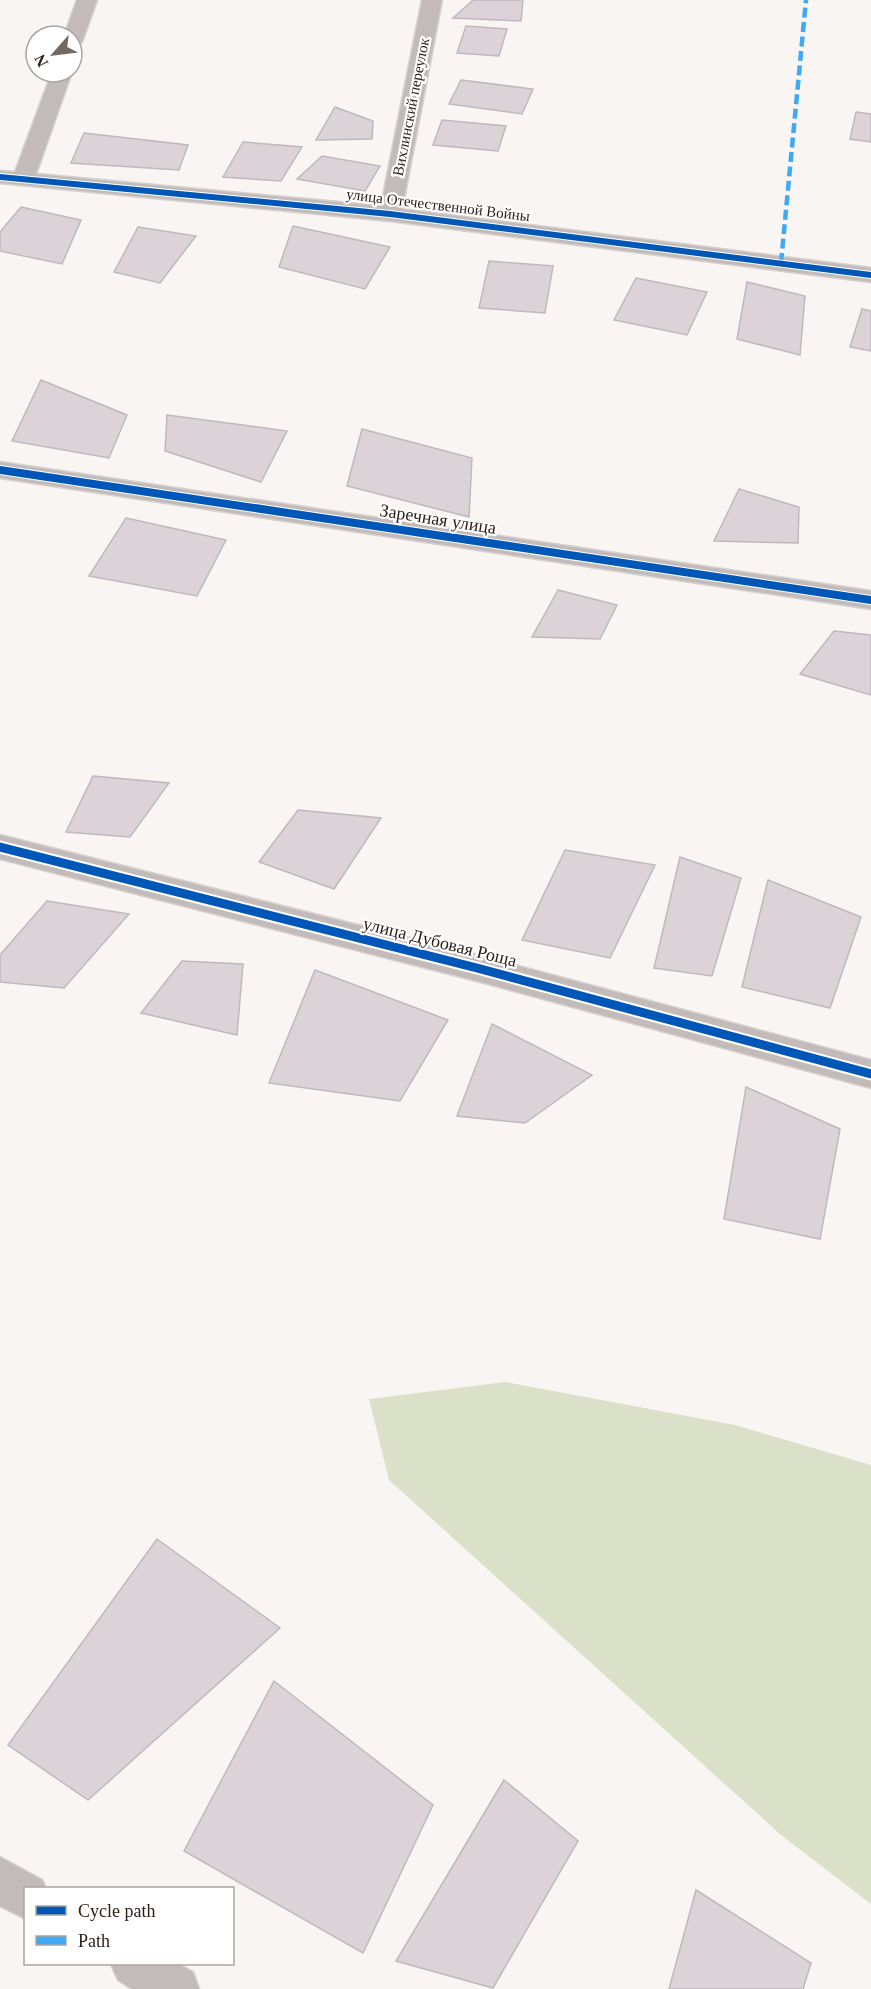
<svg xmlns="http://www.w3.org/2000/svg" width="871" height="1989" viewBox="0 0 871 1989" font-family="Georgia,serif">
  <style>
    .green { fill: #dbe0c8 }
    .building { fill: #dbd3d8; stroke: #c0b8bd; stroke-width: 1.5 }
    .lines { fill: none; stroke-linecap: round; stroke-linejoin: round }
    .street-casing { stroke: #d7d2d0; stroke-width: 3 }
    .street { fill: #c2bbb9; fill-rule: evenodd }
    .quiet { stroke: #3fa9f5; stroke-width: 4.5; stroke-dasharray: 10 4.5; stroke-linecap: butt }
    .cycleway-far2-casing { stroke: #fff; stroke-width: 8 }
    .cycleway-far1-casing { stroke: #fff; stroke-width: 10 }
    .cycleway-casing { stroke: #fff; stroke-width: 13 }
    .cycleway-far2 { stroke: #0057b8; stroke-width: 6 }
    .cycleway-far1 { stroke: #0057b8; stroke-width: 8 }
    .cycleway { stroke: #0057b8; stroke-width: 9 }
    .labels { text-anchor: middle; stroke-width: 4.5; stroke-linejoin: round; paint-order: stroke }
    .far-street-label { font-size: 15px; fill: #2b1d16; stroke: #fff }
    .street-label { font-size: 18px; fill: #2b1d16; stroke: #fff }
  </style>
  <rect width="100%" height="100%" fill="#f9f5f3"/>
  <path class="green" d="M505,1382L735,1425L871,1465V1904L781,1835L389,1480L369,1399Z"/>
  <g class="building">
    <path d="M473,0H523L521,21L453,18Z"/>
    <path d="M466,26L507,29L499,56L457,53Z"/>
    <path d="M461,80L533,89L522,114L449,104Z"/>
    <path d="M335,107L373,121L372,139L316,140Z"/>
    <path d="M856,112L871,114V142L850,139Z"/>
    <path d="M442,120L506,126L498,151L433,145Z"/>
    <path d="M84,133L188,145L179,170L71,163Z"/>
    <path d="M243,142L302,147L281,181L223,177Z"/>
    <path d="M322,156L380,166L365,191L297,179Z"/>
    <path d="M21,207L81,220L62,264L0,251V232Z"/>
    <path d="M293,226L390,247L365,289L279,267Z"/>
    <path d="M138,227L196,236L160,283L114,272Z"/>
    <path d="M489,261L553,266L545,313L479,308Z"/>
    <path d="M636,278L707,292L687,335L614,320Z"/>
    <path d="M747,282L805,296L800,355L737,339Z"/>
    <path d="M862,309L871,311V351L850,347Z"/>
    <path d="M41,380L127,415L109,458L12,441Z"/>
    <path d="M167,415L287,431L261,482L165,451Z"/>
    <path d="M362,429L472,458L469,517L347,486Z"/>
    <path d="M739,489L799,507L798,543L714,541Z"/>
    <path d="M126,518L226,540L197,596L89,576Z"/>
    <path d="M558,590L617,605L600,639L532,637Z"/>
    <path d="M834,631L871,635V695L800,674Z"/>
    <path d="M93,776L169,783L130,837L66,832Z"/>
    <path d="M298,810L381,818L334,889L259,862Z"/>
    <path d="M565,850L655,865L610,958L522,940Z"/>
    <path d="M680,857L741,878L712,976L654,968Z"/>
    <path d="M768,880L861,917L830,1008L742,987Z"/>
    <path d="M47,901L129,914L64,988L0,982V955Z"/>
    <path d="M182,961L243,964L237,1035L141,1013Z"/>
    <path d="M315,970L448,1020L400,1101L269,1083Z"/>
    <path d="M492,1024L592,1075L525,1123L457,1116Z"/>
    <path d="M746,1087L840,1129L820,1239L724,1219Z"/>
    <path d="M157,1539L280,1628L88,1800L8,1745Z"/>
    <path d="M274,1681L433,1805L363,1953L184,1851Z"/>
    <path d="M504,1780L578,1841L493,1988L396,1961Z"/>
    <path d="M696,1890L811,1963L803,1989H669Z"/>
  </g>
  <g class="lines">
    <defs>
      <g id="street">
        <path d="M77,0H97L82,42L72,48V36H64Z"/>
        <path d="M422,0H442L402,209L871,268V282L390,221L0,183V171L15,172L52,72H72L36,174L381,206Z"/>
        <path d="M0,462L871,591V609L0,478Z"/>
        <path d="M0,835L477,955L871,1060V1088L477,981L0,859Z"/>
        <path d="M0,1857L42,1880L46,1888H26V1919L0,1906Z"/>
        <path d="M111,1964H178L193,1972L199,1989H132L118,1980Z"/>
      </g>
    </defs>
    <use href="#street" class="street-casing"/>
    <use href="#street" class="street"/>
    <path class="quiet" d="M781,263L806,0"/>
    <defs>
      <path id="cycleway-far2" d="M0,177L390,214L871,275"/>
      <path id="cycleway-far1" d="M0,470L871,600"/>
      <path id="cycleway" d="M0,847L477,968L871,1074"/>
    </defs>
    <use href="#cycleway-far2" class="cycleway-far2-casing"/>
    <use href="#cycleway-far1" class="cycleway-far1-casing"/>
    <use href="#cycleway" class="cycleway-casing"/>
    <use href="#cycleway-far2" class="cycleway-far2"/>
    <use href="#cycleway-far1" class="cycleway-far1"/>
    <use href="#cycleway" class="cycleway"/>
  </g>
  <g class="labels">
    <g class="far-street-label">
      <text transform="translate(411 107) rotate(-79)" y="5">Вихлинский переулок</text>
      <text transform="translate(438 205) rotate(7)" y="5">улица Отечественной Войны</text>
    </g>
    <g class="street-label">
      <text transform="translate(438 519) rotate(9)" y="6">Заречная улица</text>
      <text transform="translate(440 942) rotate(14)" y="6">улица Дубовая Роща</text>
    </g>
  </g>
  <rect x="24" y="1887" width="210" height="78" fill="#ffffff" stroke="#aaa5a2" stroke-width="1.5"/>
  <rect x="36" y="1906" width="30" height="9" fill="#0057b8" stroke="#aaa5a2" stroke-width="1.5"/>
  <text x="78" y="1917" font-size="18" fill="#2b1d16">Cycle path</text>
  <rect x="36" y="1936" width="30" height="9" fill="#3fa9f5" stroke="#aaa5a2" stroke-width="1.5"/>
  <text x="78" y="1947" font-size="18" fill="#2b1d16">Path</text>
  <g transform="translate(54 54) rotate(242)"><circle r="28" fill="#ffffff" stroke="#aaa5a2" stroke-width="1.5"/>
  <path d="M0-4.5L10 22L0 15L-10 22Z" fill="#736963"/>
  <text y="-9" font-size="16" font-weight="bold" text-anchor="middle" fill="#2b1d16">N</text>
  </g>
</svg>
